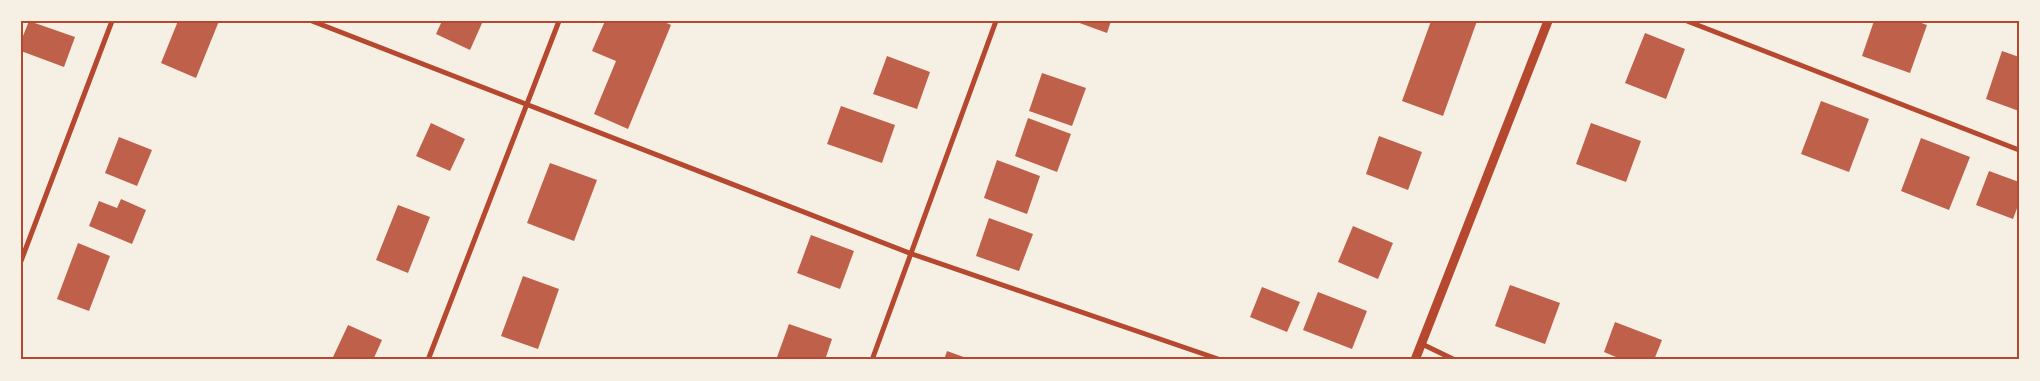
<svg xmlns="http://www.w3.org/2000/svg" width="2040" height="381" viewBox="0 0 2040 381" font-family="'Fira Sans',sans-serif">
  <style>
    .building { fill: #bf614a }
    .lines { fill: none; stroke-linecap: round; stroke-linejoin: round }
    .minor { stroke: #b5482f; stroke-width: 5 }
    .tertiary { stroke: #b5482f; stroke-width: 9 }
    .neatline { fill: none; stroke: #b5482f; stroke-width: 2 }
  </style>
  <rect width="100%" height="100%" fill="#f6efe4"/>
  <g class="building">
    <path d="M29,21L75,37L64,67L21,51V41Z"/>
    <path d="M178,21H219L196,78L161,63Z"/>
    <path d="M442,21H483L470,50L436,34Z"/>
    <path d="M605,21H662L671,25L628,129L594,114L616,61L592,51Z"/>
    <path d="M1074,21H1111L1107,33Z"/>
    <path d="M1431,21H1477L1443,116L1402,101Z"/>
    <path d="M1874,21H1916L1927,25L1910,73L1862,56Z"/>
    <path d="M1645,33L1685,49L1666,99L1625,83Z"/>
    <path d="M2002,51L2019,57V111L1986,99Z"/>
    <path d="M887,56L930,72L917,109L873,94Z"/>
    <path d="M1042,73L1086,88L1072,126L1029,111Z"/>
    <path d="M1821,101L1869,119L1849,172L1801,154Z"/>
    <path d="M841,106L895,125L882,163L827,144Z"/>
    <path d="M1028,118L1071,134L1057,172L1015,156Z"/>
    <path d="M431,123L465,139L450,171L416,156Z"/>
    <path d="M1591,123L1641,141L1626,182L1576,164Z"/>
    <path d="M1379,136L1422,152L1408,190L1366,174Z"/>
    <path d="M119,137L152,150L137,186L105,173Z"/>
    <path d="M1921,138L1970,157L1949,210L1901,191Z"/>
    <path d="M997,160L1040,176L1027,214L984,198Z"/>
    <path d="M550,163L597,180L574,241L527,223Z"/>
    <path d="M1989,171L2019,182V203L2013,219L1976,205Z"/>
    <path d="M121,199L146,210L132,244L89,226L99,201L117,208Z"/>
    <path d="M398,205L430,217L408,273L376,260Z"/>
    <path d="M989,218L1033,234L1019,271L976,256Z"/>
    <path d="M1353,226L1393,243L1378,279L1338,262Z"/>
    <path d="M811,235L854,251L840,289L797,273Z"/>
    <path d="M78,243L110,256L89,311L57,299Z"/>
    <path d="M523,276L559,289L538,349L501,336Z"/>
    <path d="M1510,285L1560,303L1545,344L1495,326Z"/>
    <path d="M1262,287L1300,302L1287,332L1250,317Z"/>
    <path d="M1318,292L1367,311L1352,349L1303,330Z"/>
    <path d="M1615,322L1662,340L1654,360H1623L1604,352Z"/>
    <path d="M789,324L832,339L825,360H776Z"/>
    <path d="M348,325L382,340L373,360H339L333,357Z"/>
    <path d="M947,351L972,360H944Z"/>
  </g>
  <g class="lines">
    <g class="minor">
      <path d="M312,21L912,254L1221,360"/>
      <path d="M1687,21L2019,150"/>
      <path d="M21,261L112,21"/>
      <path d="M1422,344L1455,360"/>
      <path d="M428,360L559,21"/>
      <path d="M872,360L996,21"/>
    </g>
    <path class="tertiary" d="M1415,360L1548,21"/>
  </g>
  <rect width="2040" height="381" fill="none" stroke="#f6efe4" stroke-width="45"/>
  <rect x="22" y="22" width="1996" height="336" class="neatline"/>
</svg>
